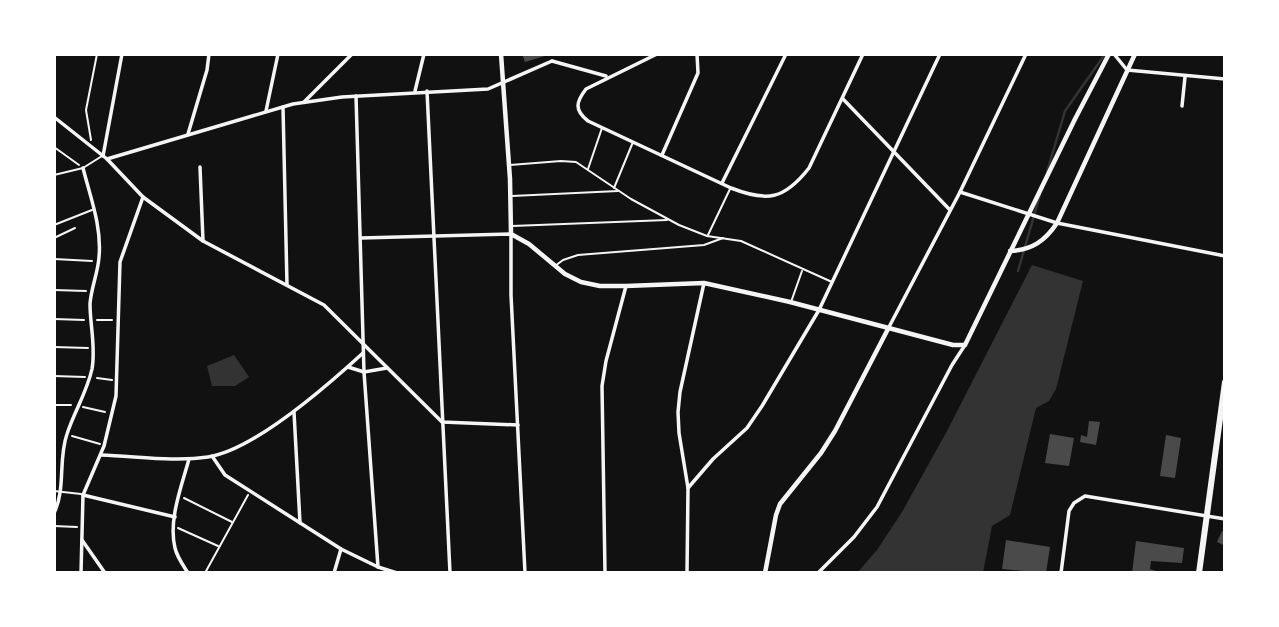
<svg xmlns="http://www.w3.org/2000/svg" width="1279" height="627" viewBox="0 0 1279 627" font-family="'Source Sans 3',sans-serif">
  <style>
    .water { fill: #333 }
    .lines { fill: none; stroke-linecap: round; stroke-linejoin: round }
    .stream { stroke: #333; stroke-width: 2.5 }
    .building { fill: #4a4a4a }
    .path { stroke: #f5f5f5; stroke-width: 2 }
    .service { stroke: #f5f5f5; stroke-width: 2 }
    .minor { stroke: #f5f5f5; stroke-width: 3.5 }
    .tertiary { stroke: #f5f5f5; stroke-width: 4.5 }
    .primary { stroke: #f5f5f5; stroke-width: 6 }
  </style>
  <rect width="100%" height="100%" fill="#111"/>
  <g class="water">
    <path d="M1032,265L1083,281L1056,389L1049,401L1036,408L1010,515L992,526L983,573H857L877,550L902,512L947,431Z"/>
    <path d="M234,355L249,377L235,386H212L207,366Z"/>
  </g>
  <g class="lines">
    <g class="stream">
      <path d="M1047,172L1065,111L1105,54"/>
      <path d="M1018,271L1040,195"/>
    </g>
  </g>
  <g class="building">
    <path d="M522,54H548V55L525,62Z"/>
    <path d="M1089,421L1100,422L1096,445L1080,442L1081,435L1087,437Z"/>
    <path d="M1050,434L1074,438L1069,466L1045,463Z"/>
    <path d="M1166,435L1181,438L1175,478L1160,476Z"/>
    <path d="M1222,531H1225V546L1217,542Z"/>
    <path d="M1006,540L1050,547L1046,573L1002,569Z"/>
    <path d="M1136,541L1184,548L1182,563L1151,561L1150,569L1162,573H1132Z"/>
  </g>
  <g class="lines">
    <g class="path">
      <path d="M91,140L86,110L97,54"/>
      <path d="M54,147L79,165"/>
      <path d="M54,259L92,261"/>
      <path d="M54,290L86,291"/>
      <path d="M54,319L84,320"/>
      <path d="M97,320H112"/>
      <path d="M54,347L88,348"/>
      <path d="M54,376L85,377"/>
      <path d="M97,378L112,380"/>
      <path d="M54,405H71"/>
      <path d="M83,407L105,412"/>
      <path d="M72,436L100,444"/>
      <path d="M184,498L232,522"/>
      <path d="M54,526L77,527"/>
      <path d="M178,528L218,546"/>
      <path d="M205,573L248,495"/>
    </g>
    <g class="service">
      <path d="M510,165L561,161L576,162L631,199L679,225L707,236L741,241L832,282"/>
      <path d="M588,169L602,128"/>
      <path d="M54,175L83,168L102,156"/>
      <path d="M614,188L633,142"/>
      <path d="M512,196L618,191"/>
      <path d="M54,225L92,210"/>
      <path d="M512,226L667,220"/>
      <path d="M708,235L730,189"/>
      <path d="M54,238L75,228"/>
      <path d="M555,266L563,260L578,255L704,245L723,238"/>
      <path d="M791,302L802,271"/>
      <path d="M54,491L81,494"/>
    </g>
    <g class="minor">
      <path d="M657,54L586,89C576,102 574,110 588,121L731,188C767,202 784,200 809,168L863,54"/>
      <path d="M1114,54L1127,70L1225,79"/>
      <path d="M552,61L606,76"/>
      <path d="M415,91L424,54"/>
      <path d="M427,91L450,573"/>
      <path d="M356,96L364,372L378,567"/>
      <path d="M843,99L950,210"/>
      <path d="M304,102L352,54"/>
      <path d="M1182,106L1185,77"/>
      <path d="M283,107L287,285"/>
      <path d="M266,111L278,54"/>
      <path d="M54,117L107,159L143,197L203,241L324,305L442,422L518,425"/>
      <path d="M188,134L207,70L209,54"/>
      <path d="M662,155L698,73L697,54"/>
      <path d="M103,156L122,54"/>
      <path d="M107,159L293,104L342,97L488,89L552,61"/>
      <path d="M200,167L203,241"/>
      <path d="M722,183L786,54"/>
      <path d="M960,192L1057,223L1225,256"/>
      <path d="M361,238L511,234V295L525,573"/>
      <path d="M889,327L960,192L1026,54"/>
      <path d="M348,367L364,372L387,368"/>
      <path d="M294,412L300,523"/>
      <path d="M101,455C136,456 174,462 208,457C255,450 328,385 363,353"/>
      <path d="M212,456L225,475L341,549L378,567L397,573"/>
      <path d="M688,488L713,459L747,428L762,406L819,310L940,54"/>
      <path d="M83,495L175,517"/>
      <path d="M54,513C66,489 58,459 67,434C74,412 87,392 92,369C96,348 90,325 90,304C91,288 98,273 99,257C102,227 90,196 83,168"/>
      <path d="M82,540L105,573"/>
      <path d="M81,573L83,495L104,446L116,396L120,262L143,197"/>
      <path d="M188,573C183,565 177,557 175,548C168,520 182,485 189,459"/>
      <path d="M334,573L341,549"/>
      <path d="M605,573L602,386L606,361L626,286"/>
      <path d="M687,573L688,488L679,433L678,412L680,392L704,283"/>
      <path d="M818,573L854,537L877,507L952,365L965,345"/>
      <path d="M1061,573L1069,511L1074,503L1085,496L1225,519"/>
    </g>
    <g class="tertiary">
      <path d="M501,54L510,179L511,234L529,244L565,274L581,282L600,286H626L704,283L790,302L953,345H965L1075,119L1109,54"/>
      <path d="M1010,251C1032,250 1045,241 1057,223L1135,54"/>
      <path d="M765,573L776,515L780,504L821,453L835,431L888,329"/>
    </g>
    <path class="primary" d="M1199,573L1225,382"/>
  </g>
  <rect width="1279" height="627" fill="none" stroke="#ffffff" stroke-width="112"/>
</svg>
